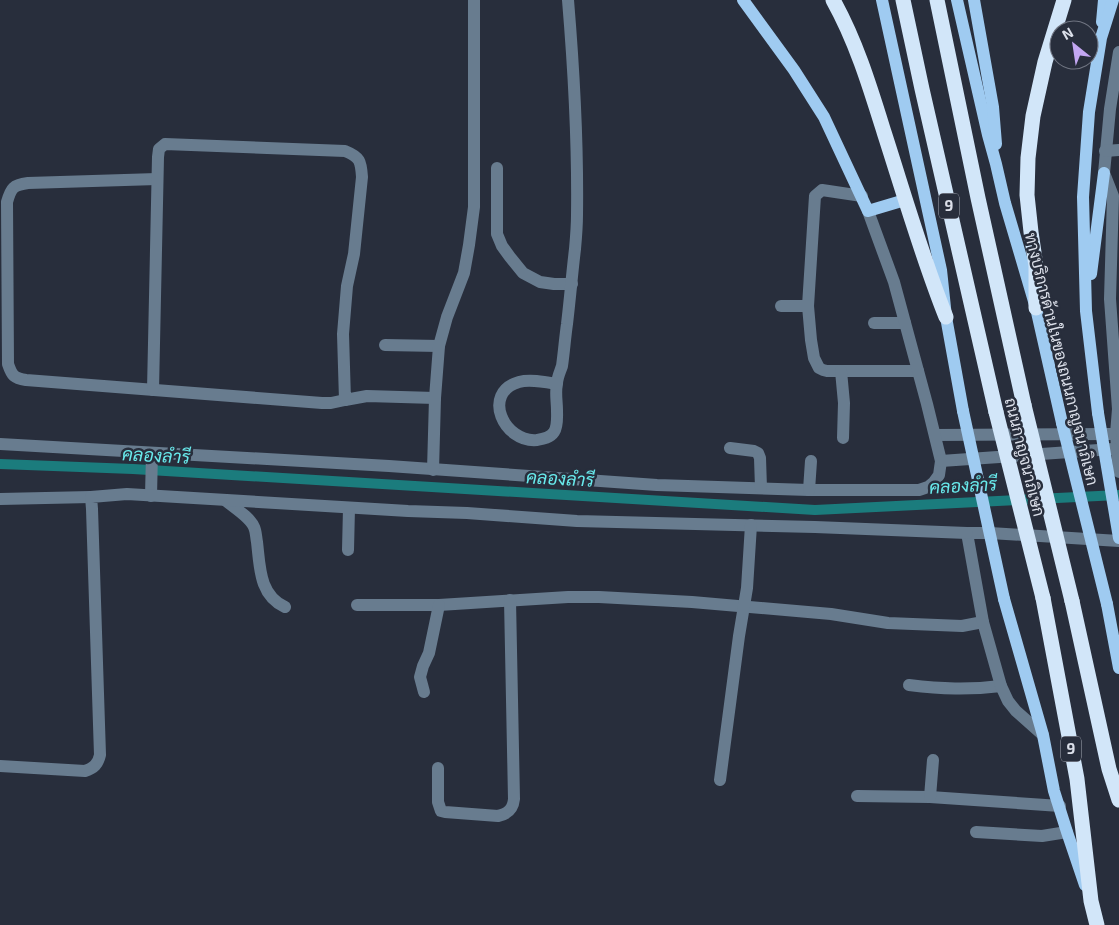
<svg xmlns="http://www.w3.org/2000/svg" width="1119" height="925" viewBox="0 0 1119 925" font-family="'Exo 2',Sarabun,sans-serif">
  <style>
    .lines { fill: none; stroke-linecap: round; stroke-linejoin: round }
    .canal { stroke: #1b7c7d; stroke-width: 10 }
    .minor { stroke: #687c8f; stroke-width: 12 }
    .major { stroke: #9fcbf1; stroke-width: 12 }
    .highway { stroke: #d2e6f9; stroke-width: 15 }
    .major-bridge { stroke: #9fcbf1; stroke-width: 12 }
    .highway-bridge { stroke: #d2e6f9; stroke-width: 15 }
    .labels { text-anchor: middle; stroke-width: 5; stroke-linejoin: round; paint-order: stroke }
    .shield { fill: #282e3c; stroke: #a6abb6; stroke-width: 1 }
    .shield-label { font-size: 15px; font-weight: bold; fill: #dce0ea }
    .street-label { font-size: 16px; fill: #dce0ea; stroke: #282e3c }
    .water-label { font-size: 18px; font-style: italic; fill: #69ebed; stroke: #282e3c }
  </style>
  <rect width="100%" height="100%" fill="#282e3c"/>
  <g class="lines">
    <path class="canal" d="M0,464L133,469L815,510L1119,495"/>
    <g class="minor">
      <path d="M1119,52L1110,109L1104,173L1113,196L1110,299L1118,409L1116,434L1119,472"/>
      <path d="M1105,151L1119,150"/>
      <path d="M497,168V234L502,246L510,257L523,273L540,282L554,284H572"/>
      <path d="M157,179L28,183C13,185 11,188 7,202L8,364C12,376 14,378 26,380L322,403H331L345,400"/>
      <path d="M862,196L822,190L815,196L808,306L811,340L814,358L819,368L823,370L827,371H918"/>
      <path d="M781,306H808"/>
      <path d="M874,323H905"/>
      <path d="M385,345L439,346"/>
      <path d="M841,371L844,403L843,438"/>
      <path d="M556,384C545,382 530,379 519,382C481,393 504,443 537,440C543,439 550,438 554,432C558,426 557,417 557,410C557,402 555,392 557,384C557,378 560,372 562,366C564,352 565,338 567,324C570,299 572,274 575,249C576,238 577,226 577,215C578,143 574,72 568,0"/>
      <path d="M153,390L158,157L159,149L165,144L345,151C360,157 361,161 362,177L354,254L347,286L343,334L345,400L367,396L435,398"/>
      <path d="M935,435L1111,434"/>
      <path d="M0,444L389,466L657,485L809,490H919L928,487L934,482L939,475L941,461L927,404L894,282L868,211"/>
      <path d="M730,448L754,451L758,453L760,458L761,488"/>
      <path d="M941,461L1113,449"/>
      <path d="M433,470L435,398L439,346L447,317L464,273L469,245L474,207V0"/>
      <path d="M809,490L811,461"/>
      <path d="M151,496L152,453"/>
      <path d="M0,499L91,497"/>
      <path d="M225,500C233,507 250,517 254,527C256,531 256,537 257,542C260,567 259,595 285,607"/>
      <path d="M348,550L349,508"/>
      <path d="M357,605H439L568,597H599L692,602L831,614L888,623L962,626L983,622"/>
      <path d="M909,685C942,689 968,690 1001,686"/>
      <path d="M424,692L420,677L423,666L429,653L439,605"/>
      <path d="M1043,735L1016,711L1008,701L1001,686L983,622L967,533H990L1119,541"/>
      <path d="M0,766L85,771C94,768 98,764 100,755L92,509L91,497L127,494L408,511L467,513L577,521L815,527L967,533"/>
      <path d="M438,768V802L441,811L445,812L498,816C508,814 513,809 514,799L510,600"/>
      <path d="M720,780L739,636L747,588L751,525"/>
      <path d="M857,796L930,797L1060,806"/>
      <path d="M930,797L933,760"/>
      <path d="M976,832L1042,836L1067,832"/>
    </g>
    <g class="major">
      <path d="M743,0L794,70L824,117L868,211L905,200"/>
      <path d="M882,0L941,270L946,317L963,411"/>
      <path d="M957,0L988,135L996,164L1005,203L1036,308L1062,423"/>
      <path d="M974,0L993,107L996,144"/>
      <path d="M1102,22L1104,0"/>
      <path d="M1091,274L1104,173"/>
      <path d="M1098,413L1086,311L1083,197L1089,112L1101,38L1113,0"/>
      <path d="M1004,599L1043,735L1054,791L1067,832L1085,885"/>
      <path d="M1107,604L1119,668"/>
    </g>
    <g class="highway">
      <path d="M833,0C856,41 870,87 884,132C904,194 922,257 946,317"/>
      <path d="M903,0L922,89L996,412"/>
      <path d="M937,0L978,198L1024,405"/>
      <path d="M1036,308V266L1031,232L1027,195L1028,158L1033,116L1045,62L1064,0"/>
      <path d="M1043,598L1077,779L1091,901L1097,925"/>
      <path d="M1072,601L1109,769L1119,800"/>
    </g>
    <g class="major-bridge">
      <path d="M963,411L1004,599"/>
      <path d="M1098,413L1119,538"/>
      <path d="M1062,423L1107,604"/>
    </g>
    <g class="highway-bridge">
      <path d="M1024,405L1072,601"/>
      <path d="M996,412L1043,598"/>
    </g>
  </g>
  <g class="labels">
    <g class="shield">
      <rect x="939" y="193.5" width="20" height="25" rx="4"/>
      <rect x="1061" y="736.5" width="20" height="25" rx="4"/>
    </g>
    <g class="shield-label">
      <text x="949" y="211">9</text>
      <text x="1071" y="754">9</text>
    </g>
    <g class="street-label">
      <text transform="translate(1062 359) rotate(76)" y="6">ทางบริการด้านในของถนนกาญจนาภิเษก</text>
      <text transform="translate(1025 457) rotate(76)" y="6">ถนนกาญจนาภิเษก</text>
    </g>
    <g class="water-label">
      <text transform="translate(156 456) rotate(3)" y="6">คลองลำรี</text>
      <text transform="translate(560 479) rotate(3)" y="6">คลองลำรี</text>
      <text transform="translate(963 486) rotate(-3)" y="6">คลองลำรี</text>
    </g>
  </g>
  <g transform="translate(1074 45) rotate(330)"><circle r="24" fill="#282e3c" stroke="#707582"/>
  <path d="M0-4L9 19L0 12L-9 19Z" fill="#c3a7f2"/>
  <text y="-8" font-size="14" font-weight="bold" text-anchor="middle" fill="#dce0ea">N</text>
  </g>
</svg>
